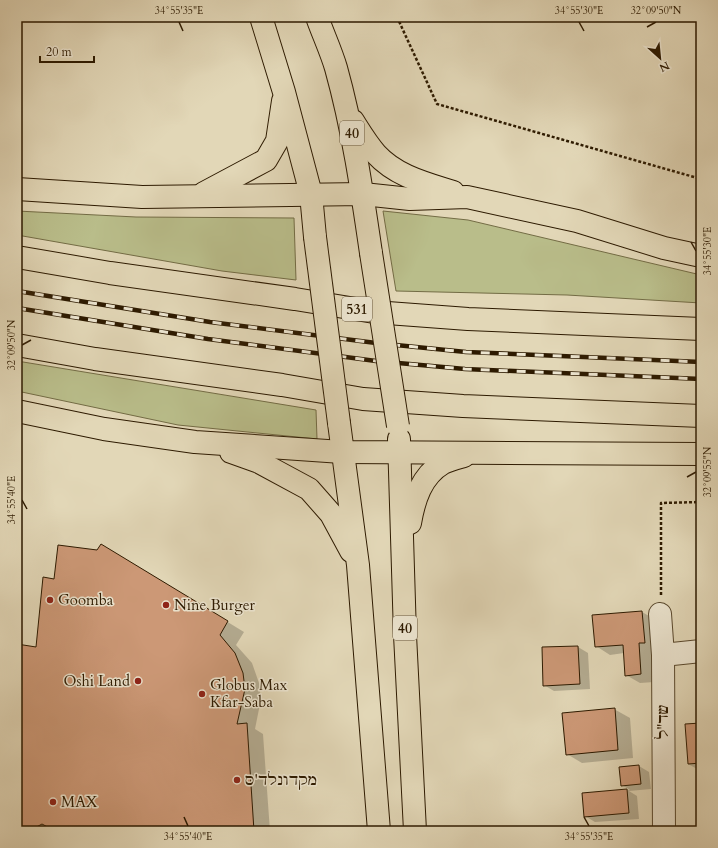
<svg xmlns="http://www.w3.org/2000/svg" width="718" height="848" viewBox="0 0 718 848" font-family="Cardo,'Frank Ruhl Libre',serif">
  <style>
    .green { fill: #b9bd8a; stroke: #736c45 }
    .shadow { fill: #0003 }
    .building { fill: #cc9876; stroke: #2d1a00 }
    .lines { fill: none; stroke-linecap: round; stroke-linejoin: round }
    .minor-casing { stroke: #5a492e; stroke-width: 24 }
    .highway-casing { stroke: #2d1a00; stroke-width: 24 }
    .path { stroke: #2d1a00; stroke-width: 2.5; stroke-dasharray: 3 2; stroke-linecap: butt }
    .minor { stroke: #ece5d0; stroke-width: 22 }
    .highway { stroke: #e2d7b7; stroke-width: 22 }
    .rail-casing { stroke: #2d1a00; stroke-width: 4.5 }
    .rail { stroke: #ece5d0; stroke-width: 3; stroke-dasharray: 9; stroke-linecap: butt }
    .highway-bridge-casing { stroke: #2d1a00; stroke-width: 24; stroke-linecap: butt }
    .highway-bridge { stroke: #e2d7b7; stroke-width: 22 }
    .ticks { fill: none; stroke: #2d1a00; stroke-width: 1.5 }
    .poi-dot { fill: #8f2418; stroke: #ece5d0; stroke-width: 1.5 }
    .labels { text-anchor: middle; stroke-width: 3; stroke-linejoin: round; paint-order: stroke }
    .shield { fill: #ece5d0; stroke: #66573e; stroke-width: 1 }
    .shield-label { font-size: 14px; font-weight: bold; fill: #2d1a00 }
    .poi-label { font-size: 15px; fill: #2d1a00; stroke: #ece5d0; text-anchor: start }
    .street-label { font-size: 15px; fill: #2d1a00; stroke: #ece5d0 }
    .neatline { fill: none; stroke: #2d1a00; stroke-width: 1.5 }
    .ticks-label { font-size: 10px; text-anchor: middle; fill: #2d1a00 }
  </style>
  <rect width="100%" height="100%" fill="#e2d7b7"/>
  <filter id="stains"><feTurbulence type="fractalNoise" baseFrequency=".005" numOctaves="4"/><feColorMatrix values="0 0 0 0 .2 0 0 0 0 .09 0 0 0 0 .02 0 0 0 .5 -.17"/></filter>
  <radialGradient id="worn" r=".72"><stop offset=".6" stop-color="#630" stop-opacity="0"/><stop offset="1" stop-color="#630" stop-opacity=".3"/></radialGradient>
  <g class="green">
    <path d="M17,211L136,217L294,218L296,280L222,271L17,235Z"/>
    <path d="M383,211L468,220L701,275V303L567,295L396,291Z"/>
    <path d="M17,361L316,410L317,439L178,425L17,391Z"/>
  </g>
  <g class="shadow">
    <path d="M118,555L244,632L236,645L252,663L259,683L261,699L255,729L263,734L270,831H17V645L37,648L55,581Z"/>
    <path d="M642,612L656,620L654,682L640,683L626,675L624,653L610,655L596,646Z"/>
    <path d="M578,647L588,653L590,689L554,691L544,685Z"/>
    <path d="M614,709L630,718L633,758L582,763L567,754Z"/>
    <path d="M701,724V769L699,770L688,764Z"/>
    <path d="M639,766L649,772L651,789L629,791L637,796L639,819L595,822L585,816L583,794L630,790L622,785L620,768Z"/>
  </g>
  <g class="building">
    <path d="M101,544L228,621L220,635L235,653L243,673L245,689L237,724L247,723L254,831H55L42,824L29,831H18L21,796H17V644L36,647L43,577L54,579L58,545L97,550Z"/>
    <path d="M642,611L645,643H639L641,674L625,676L623,645L595,647L592,615Z"/>
    <path d="M578,646L580,684L543,686L542,647Z"/>
    <path d="M615,708L618,750L566,755L562,713Z"/>
    <path d="M701,723V763L688,764L685,724Z"/>
    <path d="M639,765L641,784L621,786L619,767Z"/>
    <path d="M627,789L629,813L584,817L582,793Z"/>
  </g>
  <g class="lines">
    <defs>
      <g id="minor">
        <path d="M660,614L663,655L664,831"/>
        <path d="M663,655L701,651"/>
      </g>
      <g id="highway">
        <path d="M261,17L284,92L311,194L315,237"/>
        <path d="M317,17C323,34 331,51 336,68C353,129 362,191 371,253"/>
        <path d="M353,121C360,132 367,144 376,154C396,176 425,183 453,192"/>
        <path d="M17,189L142,197L363,194L410,199L467,197L577,221L664,248L701,256"/>
        <path d="M204,193L266,160L277,141L283,101"/>
        <path d="M17,257L110,273L295,299L374,312L468,319L701,329"/>
        <path d="M17,345L95,359L282,385L363,399L463,406L701,416"/>
        <path d="M17,411L104,429L195,442L342,452L701,454"/>
        <path d="M339,423L358,565L379,831"/>
        <path d="M399,439L405,635L415,831"/>
        <path d="M231,452L259,462L309,489L331,514L351,551"/>
        <path d="M410,523C414,500 421,476 443,463C449,460 457,458 464,456"/>
      </g>
    </defs>
    <use href="#minor" class="minor-casing"/>
    <use href="#highway" class="highway-casing"/>
    <g class="path">
      <path d="M397,17L437,104L701,179"/>
      <path d="M661,595V503L701,502"/>
    </g>
    <use href="#minor" class="minor"/>
    <use href="#highway" class="highway"/>
    <defs>
      <g id="rail">
        <path d="M17,291L210,322L376,343L466,352L701,362"/>
        <path d="M17,308L208,339L376,361L465,369L701,379"/>
      </g>
    </defs>
    <use href="#rail" class="rail-casing"/>
    <use href="#rail" class="rail"/>
    <defs>
      <g id="highway-bridge">
        <path d="M315,237L339,423"/>
        <path d="M371,253L398,426"/>
      </g>
    </defs>
    <use href="#highway-bridge" class="highway-bridge-casing"/>
    <use href="#highway-bridge" class="highway-bridge"/>
  </g>
  <path class="ticks" d="M179,22L183,31M579,22L584,31M647,27L656,22M691,242L696,251M22,345L31,340M687,477L696,472M22,500L27,509M184,817L188,826M584,817L589,826"/>
  <g class="poi-dot">
    <circle cx="50" cy="600" r="4"/>
    <circle cx="166" cy="605" r="4"/>
    <circle cx="138" cy="681" r="4"/>
    <circle cx="202" cy="694" r="4"/>
    <circle cx="237" cy="780" r="4"/>
    <circle cx="53" cy="802" r="4"/>
  </g>
  <g class="labels">
    <g class="shield">
      <rect x="340" y="121" width="24" height="24" rx="3"/>
      <rect x="342" y="297" width="30" height="24" rx="3"/>
      <rect x="393" y="616" width="24" height="24" rx="3"/>
    </g>
    <g class="shield-label">
      <text x="352" y="138">40</text>
      <text x="357" y="314">531</text>
      <text x="405" y="633">40</text>
    </g>
    <g class="poi-label">
      <text x="58" y="605">Goomba</text>
      <text x="174" y="610">Nine Burger</text>
      <text x="130" y="686" text-anchor="end">Oshi Land</text>
      <text x="210" y="690">Globus Max<tspan x="210" dy="17">Kfar-Saba</tspan></text>
      <text x="245" y="785">מקדונלד'ס</text>
      <text x="61" y="807">MAX</text>
    </g>
    <g class="street-label">
      <text transform="translate(663 722) rotate(-90)" y="5">שד"ל</text>
    </g>
  </g>
  <rect width="718" height="848" fill="none" stroke="#e2d7b7" stroke-width="44"/>
  <g transform="translate(660 58) rotate(153)" stroke="#ece5d0" stroke-width="3" paint-order="stroke">
  <path d="M0-3L7 15L0 10L-7 15Z" fill="#2d1a00"/>
  <text y="-6" font-size="11" font-weight="bold" text-anchor="middle" fill="#2d1a00">N</text>
  </g>
  <path d="M40 56v6h54v-6" fill="none" stroke="#2d1a00" stroke-width="2"/>
  <text x="46" y="56" font-size="12" fill="#2d1a00" stroke="#ece5d0" stroke-width="3" paint-order="stroke">20 m</text>
  <rect x="22" y="22" width="674" height="804" class="neatline"/>
  <g class="ticks-label">
    <text x="179" y="14">34°55'35"E</text>
    <text x="579" y="14">34°55'30"E</text>
    <text x="656" y="14">32°09'50"N</text>
    <text transform="translate(707 251) rotate(-90)" y="4">34°55'30"E</text>
    <text transform="translate(11 345) rotate(-90)" y="4">32°09'50"N</text>
    <text transform="translate(707 472) rotate(-90)" y="4">32°09'55"N</text>
    <text transform="translate(11 500) rotate(-90)" y="4">34°55'40"E</text>
    <text x="188" y="840">34°55'40"E</text>
    <text x="589" y="840">34°55'35"E</text>
  </g>
  <rect width="100%" height="100%" filter="url(#stains)"/>
  <rect width="100%" height="100%" fill="url(#worn)"/>
</svg>
